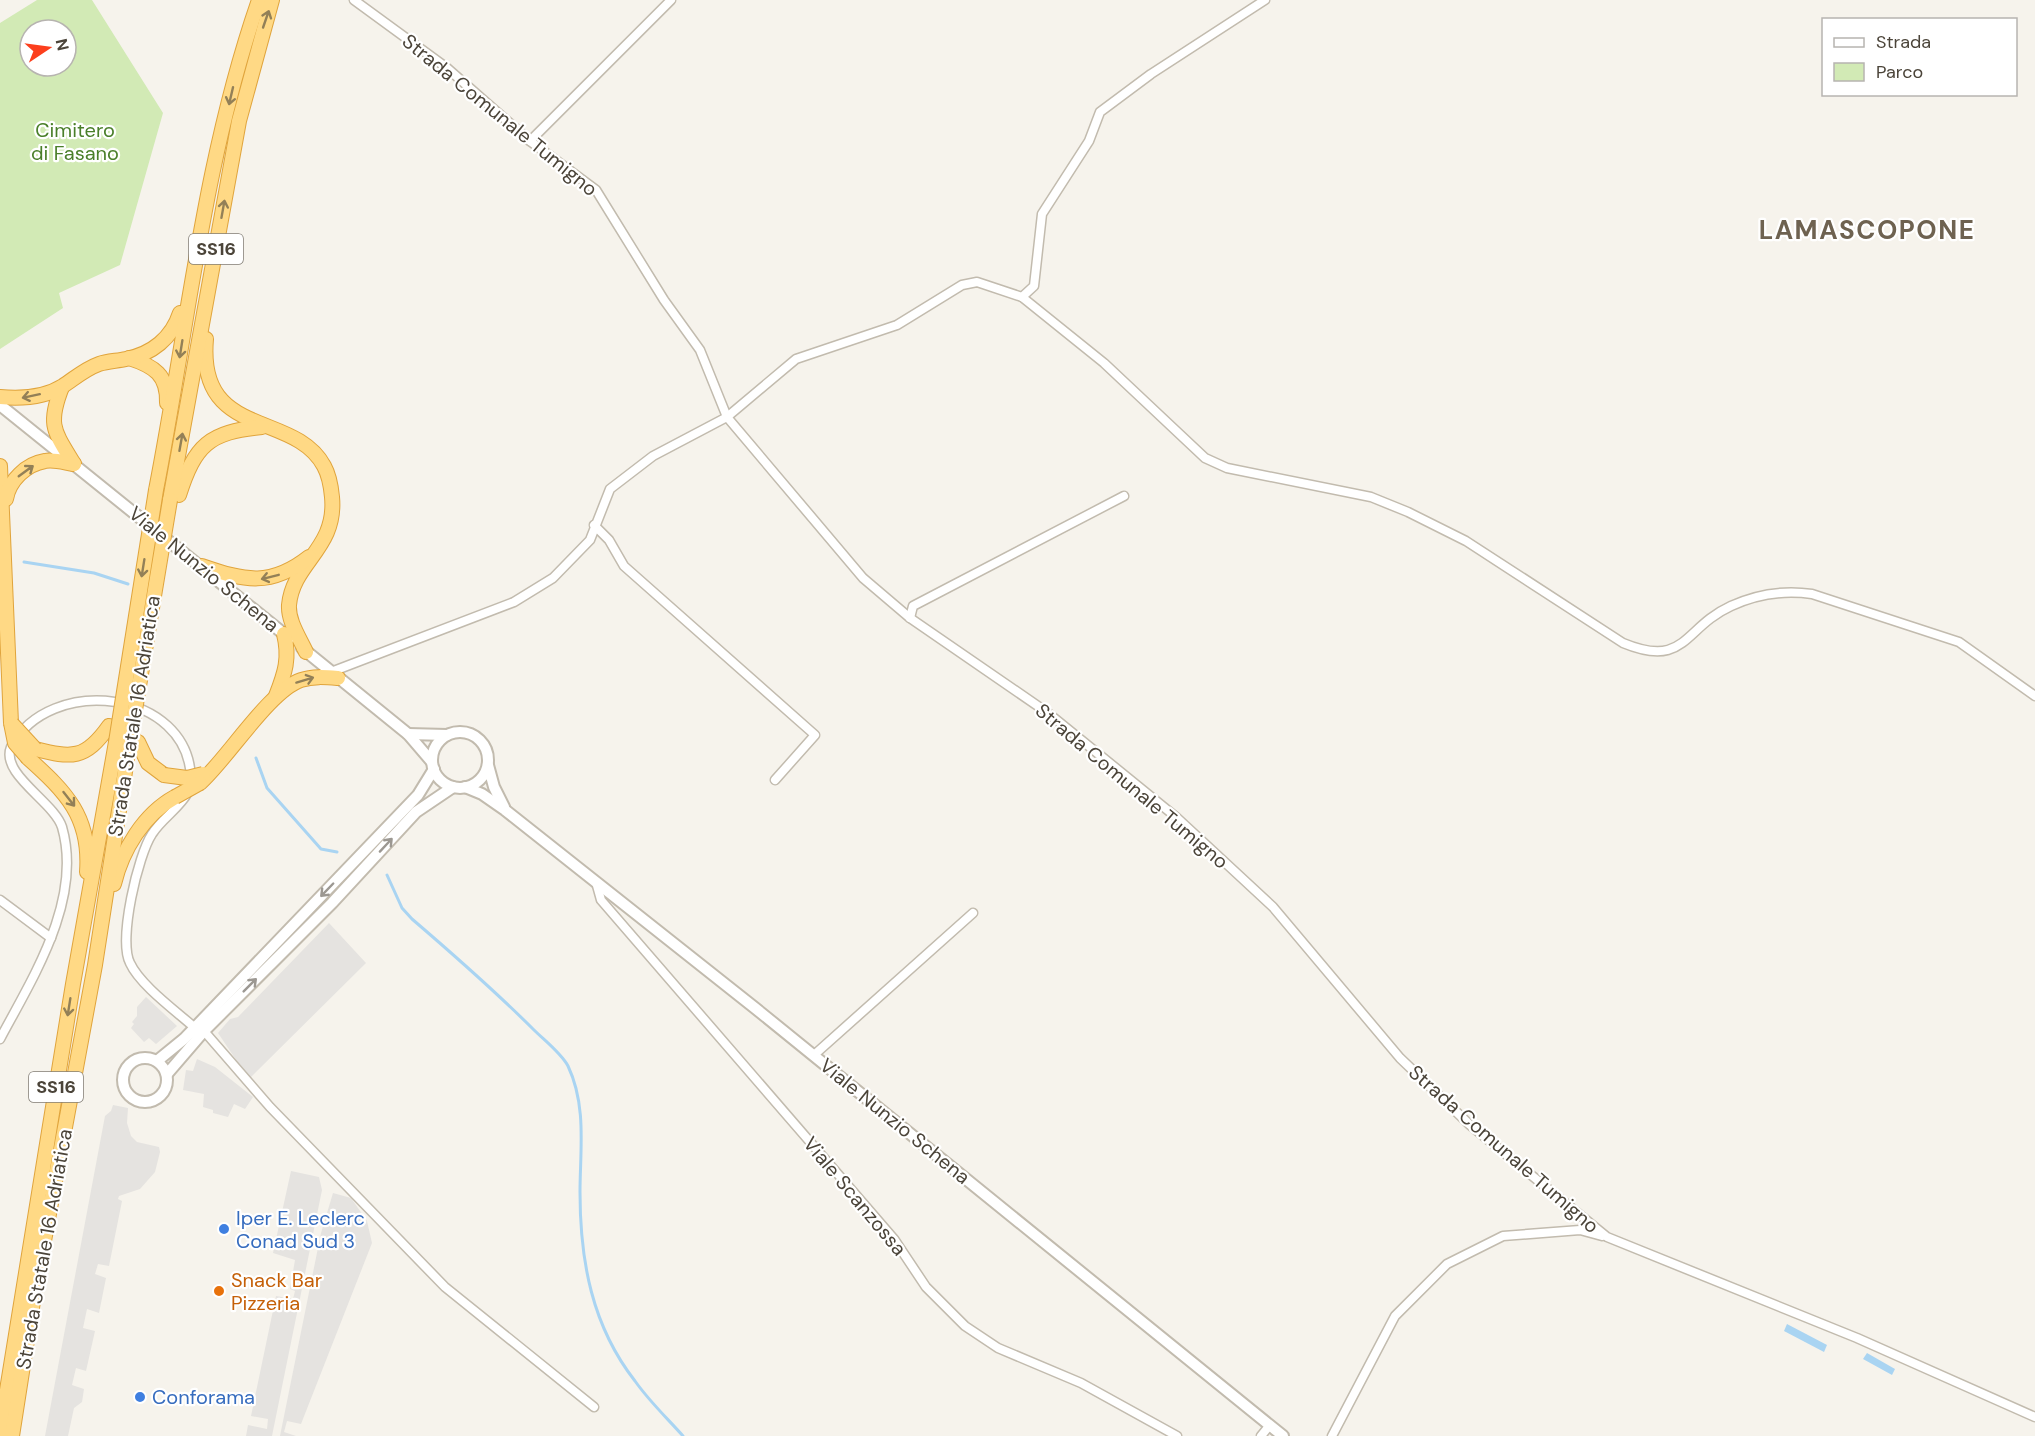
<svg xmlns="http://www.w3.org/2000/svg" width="2035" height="1436" viewBox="0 0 2035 1436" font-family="'DM Sans',sans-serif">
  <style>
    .green { fill: #d2eab5; fill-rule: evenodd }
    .parking { fill: #e5e3e0 }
    .water { fill: #a9d4f2 }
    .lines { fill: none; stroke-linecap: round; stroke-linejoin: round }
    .stream { stroke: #a9d4f2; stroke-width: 3 }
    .minor-casing { stroke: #c2bbae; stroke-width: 11 }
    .tertiary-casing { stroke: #c2bbae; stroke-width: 14 }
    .trunk-casing { stroke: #e0a43c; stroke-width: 16 }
    .minor { stroke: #fff; stroke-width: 8 }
    .tertiary { stroke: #fff; stroke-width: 10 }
    .trunk { stroke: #ffd985; stroke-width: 14 }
    .trunk-bridge-casing { stroke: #e0a43c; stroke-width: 16; stroke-linecap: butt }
    .trunk-bridge { stroke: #ffd985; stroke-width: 14 }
    .oneway { stroke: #938057 }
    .oneway2 { stroke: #9c9892 }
    .shop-dot { fill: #3f7fe0; stroke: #fff; stroke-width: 2 }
    .food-dot { fill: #e8710a; stroke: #fff; stroke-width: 2 }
    .labels { text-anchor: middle; stroke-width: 4.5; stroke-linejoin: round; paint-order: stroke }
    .shield { fill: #fff; stroke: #817c74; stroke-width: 1.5 }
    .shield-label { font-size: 18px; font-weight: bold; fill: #4b4439 }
    .street-label { font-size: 20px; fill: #4b4439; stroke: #fff }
    .park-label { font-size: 20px; fill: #4a7f2a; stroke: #fff }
    .shop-label { font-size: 20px; fill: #366cbe; stroke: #fff; text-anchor: start }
    .food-label { font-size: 20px; fill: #c56008; stroke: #fff; text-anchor: start }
    .district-label { font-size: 26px; font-weight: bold; letter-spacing: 1.5px; fill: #6e6250; stroke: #fff }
  </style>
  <rect width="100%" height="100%" fill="#f6f3ec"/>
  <path class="green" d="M37,0H92L163,113L120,265L59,293L63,308L0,349V23ZM30,30H66V66H30Z"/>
  <g class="parking">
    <path d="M329,923L366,963L249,1079L218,1033L230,1019L238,1017Z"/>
    <path d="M146,997L177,1026L156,1044L149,1038L144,1042L131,1028L134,1024L132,1022L137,1016V1007Z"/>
    <path d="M197,1059L215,1067L253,1097L245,1109L234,1104L228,1117L213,1113V1110L203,1107L204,1094L183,1090L186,1070L193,1071Z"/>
    <path d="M113,1105L128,1108L127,1123L131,1136L137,1142L159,1147L160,1152L155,1172L140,1189L119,1196L118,1199L122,1201L109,1266L98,1264L95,1274L106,1278L99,1313L87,1309L83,1328L95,1331L86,1371L76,1368L72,1385L84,1389L82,1402L74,1408L68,1436H45L105,1116L111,1111Z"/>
    <path d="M291,1171L319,1177L322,1190L272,1436H246L248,1425L267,1429L268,1419L251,1416L276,1296L293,1299L295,1291L290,1289L295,1260L273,1253Z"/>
    <path d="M333,1193L351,1198L367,1221L372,1243L301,1424L287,1421L284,1432L296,1436H280L321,1233Z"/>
  </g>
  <g class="water">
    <path d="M1787,1324L1827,1345L1824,1352L1784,1331Z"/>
    <path d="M1867,1353L1895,1369L1892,1375L1863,1359Z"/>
  </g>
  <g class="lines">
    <g class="stream">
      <path d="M24,562L94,573L128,584"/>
      <path d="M256,758L267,788L321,849L337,852"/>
      <path d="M387,875L402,908L412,919C454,955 495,991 534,1030C544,1040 561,1053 568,1066C587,1106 580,1151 580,1192C580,1261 592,1326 635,1381C649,1401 667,1418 683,1436"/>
    </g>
    <defs>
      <g id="minor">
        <path d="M354,0L447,68L530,141L596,190L664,300L700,350L727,417L863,578L910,618L1048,713L1176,817L1273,907L1400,1058L1470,1125L1607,1237L1857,1338L2035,1417"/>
        <path d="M530,141L671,0"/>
        <path d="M1022,297L1034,286L1042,214L1089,141L1100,112L1151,74L1265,0"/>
        <path d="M594,525L609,540L624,566L815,735L775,780"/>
        <path d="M910,618L913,606L1124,496"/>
        <path d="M331,672L514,602L553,578L590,540L610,489L653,456L727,417L796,359L897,325L962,285L977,282L1022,297L1104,363L1205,458L1227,468L1371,497L1408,512L1466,541L1623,643C1686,669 1683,628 1731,606C1757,594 1784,590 1812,594L1959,642L2035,696"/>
        <path d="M188,792C180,808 162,818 152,834C138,855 118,940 130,963C140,985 176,1011 195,1028L204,1031L270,1107L445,1287L594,1407"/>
        <path d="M596,882L601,900L894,1239L926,1287L965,1326L998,1348L1081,1383L1177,1436"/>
        <path d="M0,900L51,938"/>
        <path d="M0,1039C33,977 83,900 62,827C54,802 0,774 11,747C49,674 189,689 191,779"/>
        <path d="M814,1055L973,913"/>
        <path d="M1261,1436L1270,1425"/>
        <path d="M1332,1436L1395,1316L1447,1264L1503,1236L1580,1230L1602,1236"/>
      </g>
      <g id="tertiary">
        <path d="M0,405L289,638"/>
        <path d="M302,648L408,734L432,762"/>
        <circle cx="460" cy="760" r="28"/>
        <path d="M408,734L447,735"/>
        <path d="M488,765L494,787L504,807"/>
        <path d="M465,787L482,794L505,810L755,1008L1283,1436"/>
        <circle cx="145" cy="1080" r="22"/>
        <path d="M157,1061L184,1039L418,795L434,769"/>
        <path d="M167,1074L204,1031L332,903L416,812L453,787"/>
      </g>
      <g id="trunk">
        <path d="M206,339C197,440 294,410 324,466C329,475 331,486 332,497C337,549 293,562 289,605C288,621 299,637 306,652"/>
        <path d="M129,358C154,366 168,375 167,403"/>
        <path d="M62,387C47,425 54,431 74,464"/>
        <path d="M0,397C22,399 44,398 63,386C75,378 85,369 99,364C107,361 117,361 126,359C152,354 172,338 180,313"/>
        <path d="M0,466L11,723"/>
        <path d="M156,490C188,326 204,158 259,0"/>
        <path d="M179,495C195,445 209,432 262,427"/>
        <path d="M6,499C9,481 26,464 45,461C54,459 66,463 74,464"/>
        <path d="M170,500L239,121L272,0"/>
        <path d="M202,566C245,581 271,587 309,557"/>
        <path d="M276,696C285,673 290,658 284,634"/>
        <path d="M138,742L148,763L164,775"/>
        <path d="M35,749C72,758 85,760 109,726"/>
        <path d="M28,758C66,792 91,817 87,872"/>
        <path d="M200,783C228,758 269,691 301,680C313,676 325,677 338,678"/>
        <path d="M114,884C122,850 144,814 175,797"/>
        <path d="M0,1433L73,984L116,742"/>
        <path d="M12,1436L34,1295L95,965L129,746"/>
      </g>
    </defs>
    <use href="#minor" class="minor-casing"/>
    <use href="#tertiary" class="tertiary-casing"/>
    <use href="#trunk" class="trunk-casing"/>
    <use href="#minor" class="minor"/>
    <use href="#tertiary" class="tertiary"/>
    <use href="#trunk" class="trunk"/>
    <defs>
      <g id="trunk-bridge">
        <path d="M11,723L15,743L28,758"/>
        <path d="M12,724L35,749"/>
        <path d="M116,742L156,490"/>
        <path d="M129,746L170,500"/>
        <path d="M164,775L187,778L203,774"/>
        <path d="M175,797L200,783"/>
      </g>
    </defs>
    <use href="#trunk-bridge" class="trunk-bridge-casing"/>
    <use href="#trunk-bridge" class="trunk-bridge"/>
  </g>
  <defs><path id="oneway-shaft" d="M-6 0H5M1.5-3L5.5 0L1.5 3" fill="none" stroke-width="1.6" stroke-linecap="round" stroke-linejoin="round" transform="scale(1.5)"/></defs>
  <g class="oneway">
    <use href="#oneway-shaft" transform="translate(266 19) rotate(-71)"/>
    <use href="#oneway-shaft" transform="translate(231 96) rotate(103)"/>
    <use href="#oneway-shaft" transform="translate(223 209) rotate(-80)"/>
    <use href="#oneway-shaft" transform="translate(181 349) rotate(99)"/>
    <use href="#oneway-shaft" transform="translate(31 396) rotate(168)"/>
    <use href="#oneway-shaft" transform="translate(181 442) rotate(-80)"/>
    <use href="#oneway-shaft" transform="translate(26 471) rotate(-36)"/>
    <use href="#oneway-shaft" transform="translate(143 568) rotate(99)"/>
    <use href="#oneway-shaft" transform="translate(270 577) rotate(166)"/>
    <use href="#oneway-shaft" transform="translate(305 680) rotate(-17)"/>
    <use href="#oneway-shaft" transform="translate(69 799) rotate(52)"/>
    <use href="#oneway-shaft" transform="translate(69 1007) rotate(99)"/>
  </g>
  <g class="oneway2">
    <use href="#oneway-shaft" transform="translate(386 845) rotate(-47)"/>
    <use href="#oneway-shaft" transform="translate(327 890) rotate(134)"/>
    <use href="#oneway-shaft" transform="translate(250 985) rotate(-45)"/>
  </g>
  <g class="shop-dot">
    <circle cx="224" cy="1229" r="6"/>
    <circle cx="140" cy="1397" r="6"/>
  </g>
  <circle class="food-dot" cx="219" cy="1291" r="6"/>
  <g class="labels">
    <g class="shield">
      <rect x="189" y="234" width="54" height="30" rx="4.5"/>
      <rect x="29" y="1072" width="54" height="30" rx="4.5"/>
    </g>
    <g class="shield-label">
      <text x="216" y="255">SS16</text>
      <text x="56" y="1093">SS16</text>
    </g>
    <g class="street-label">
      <text transform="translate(500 115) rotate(39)" y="7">Strada Comunale Tumigno</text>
      <text transform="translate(204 569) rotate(39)" y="7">Viale Nunzio Schena</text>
      <text transform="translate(134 716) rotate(-81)" y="7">Strada Statale 16 Adriatica</text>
      <text transform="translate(1132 786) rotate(40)" y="7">Strada Comunale Tumigno</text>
      <text transform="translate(895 1121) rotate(39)" y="7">Viale Nunzio Schena</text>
      <text transform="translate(1504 1149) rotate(41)" y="7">Strada Comunale Tumigno</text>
      <text transform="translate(855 1196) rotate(50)" y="7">Viale Scanzossa</text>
      <text transform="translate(44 1249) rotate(-80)" y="7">Strada Statale 16 Adriatica</text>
    </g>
    <g class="park-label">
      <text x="75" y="137">Cimitero<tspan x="75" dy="23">di Fasano</tspan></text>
    </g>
    <g class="shop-label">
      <text x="236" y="1225">Iper E. Leclerc<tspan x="236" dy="23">Conad Sud 3</tspan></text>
      <text x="152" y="1404">Conforama</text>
    </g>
    <g class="food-label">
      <text x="231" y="1287">Snack Bar<tspan x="231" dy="23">Pizzeria</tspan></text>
    </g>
    <g class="district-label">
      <text x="1867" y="239">LAMASCOPONE</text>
    </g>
  </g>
  <rect x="1822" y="18" width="195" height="78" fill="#ffffff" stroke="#b7b4b0" stroke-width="1.5"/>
  <rect x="1834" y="38" width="30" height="9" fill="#ffffff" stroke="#b7b4b0" stroke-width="1.5"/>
  <text x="1876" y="48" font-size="18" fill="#4b4439">Strada</text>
  <rect x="1834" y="63" width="30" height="18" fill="#d2eab5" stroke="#b7b4b0" stroke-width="1.5"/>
  <text x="1876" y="78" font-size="18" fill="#4b4439">Parco</text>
  <g transform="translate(48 48) rotate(77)"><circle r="28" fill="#ffffff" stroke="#b7b4b0" stroke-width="1.5"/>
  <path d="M0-4.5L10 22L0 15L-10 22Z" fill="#fc3f1d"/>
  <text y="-9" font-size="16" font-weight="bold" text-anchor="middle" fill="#4b4439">N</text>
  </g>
</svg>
